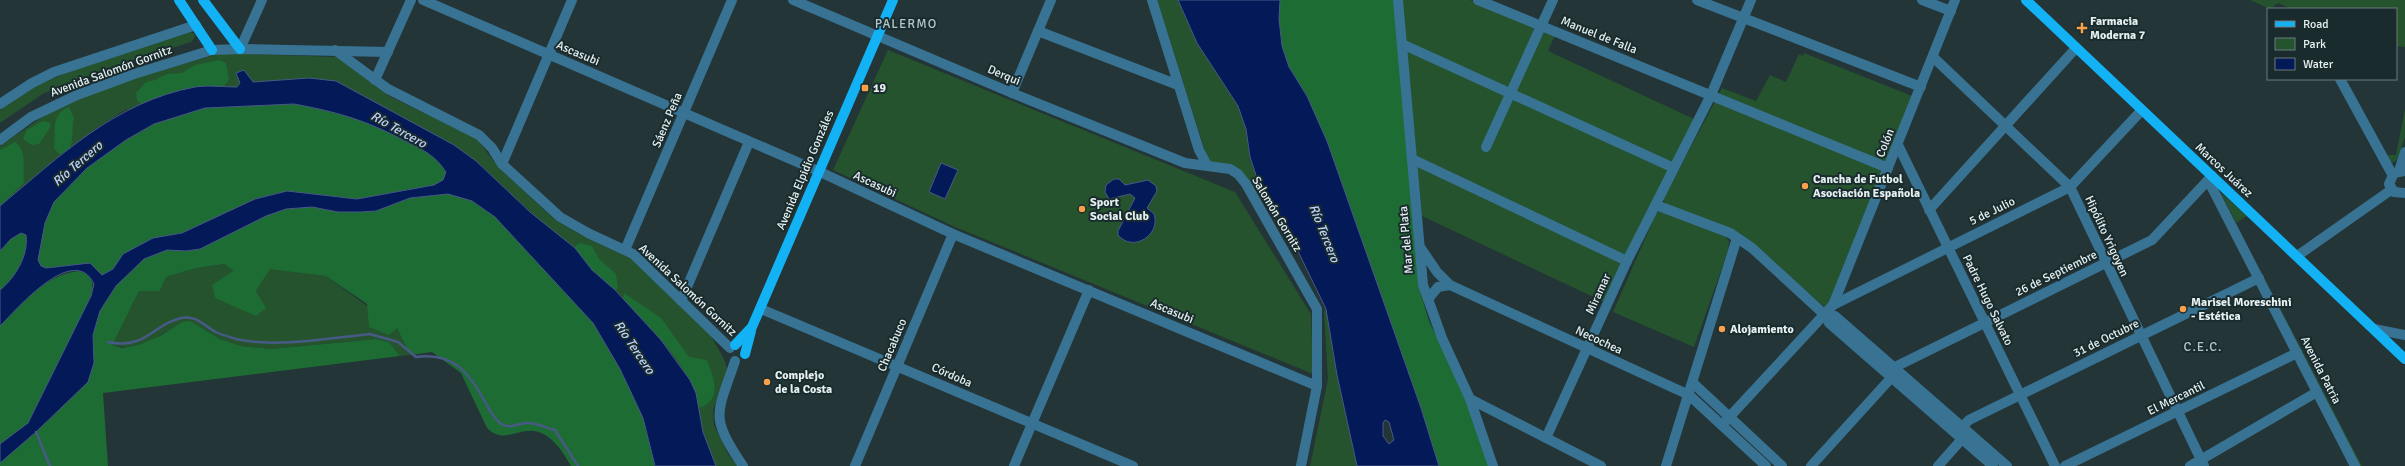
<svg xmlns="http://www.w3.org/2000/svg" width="2405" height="466" viewBox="0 0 2405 466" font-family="Signika,sans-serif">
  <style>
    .green { fill: #24532e }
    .forest { fill: #1d6c33 }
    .water { fill: #031958; stroke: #475a86; fill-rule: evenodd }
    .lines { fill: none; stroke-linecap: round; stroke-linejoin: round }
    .stream { stroke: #475a86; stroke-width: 2.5 }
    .minor { stroke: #387393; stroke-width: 10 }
    .major { stroke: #12b2f5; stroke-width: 10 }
    .poi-dot { fill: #f8a14a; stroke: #1a2b2e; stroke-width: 1.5 }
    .labels { text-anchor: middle; stroke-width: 4; stroke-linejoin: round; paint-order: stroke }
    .poi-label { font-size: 12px; font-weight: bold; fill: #e5f0f1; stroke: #1a2b2e; text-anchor: start }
    .street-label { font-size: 12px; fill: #e5f0f1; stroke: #1a2b2e }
    .neighbourhood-label { font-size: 13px; letter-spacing: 1px; fill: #b1c6c9; stroke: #1a2b2e }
    .water-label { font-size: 13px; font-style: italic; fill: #bfd3fa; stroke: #1a2b2e }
  </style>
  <rect width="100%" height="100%" fill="#243538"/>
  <g class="green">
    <path d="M1157,0H1178L1197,43L1238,106L1246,129L1251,163L1266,196L1261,199L1248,180L1211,162L1206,154Z"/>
    <path d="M1402,0H1470L1555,35L1548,51L1694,119L1604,302L1422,216Z"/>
    <path d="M2250,0H2405V47L2396,46V9H2291L2278,3L2270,9Z"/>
    <path d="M191,32L196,35L191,42L110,68L44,93L0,123V110L39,84L84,66Z"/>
    <path d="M888,50L1235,192L1311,314L1313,374L955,227L833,170Z"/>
    <path d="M221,53L337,57L389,96L476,138L499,168L555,220L579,234L632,259L711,336L724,359L728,371L713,410L714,425L728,454L737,466H716L703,432L699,408L661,340L615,290L476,161L454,145L367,98L309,78L253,82L243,70L240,71V83L237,87L125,110L98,127L0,206V146L48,113L78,99L136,78Z"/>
    <path d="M1804,53L1912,96L1829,304L1825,307L1730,228L1667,205L1663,200L1722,88L1756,101L1770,75L1786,82L1799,54L1803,56Z"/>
    <path d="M2405,109V137L2397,160L2392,163L2384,155H2396Z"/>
    <path d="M2221,193L2247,216L2236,223L2362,466H2360Z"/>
    <path d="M1659,211L1726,236L1729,242L1728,251L1694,347L1613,312L1656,214Z"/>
    <path d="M226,264L265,308L256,291L270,268L326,276L397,328L410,355L400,356L389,342L376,339L271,349L241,346L220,339L201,328L182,322C161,335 136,353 111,345L139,291H160L166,277L197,268Z"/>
    <path d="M1326,309L1337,375L1357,466H1310L1328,379L1324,312Z"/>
  </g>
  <g class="forest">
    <path d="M1280,0H1394L1419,288L1429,321L1470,408L1489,466H1439L1421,408L1327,141L1307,96L1289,67L1282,46L1279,19Z"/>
    <path d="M219,60L226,63L229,80L223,87H196L141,104L137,100L136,93L146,82L155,80L167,74L182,73L195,65Z"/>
    <path d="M294,104C337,112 366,120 405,141C422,149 436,156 446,173L443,180L434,185L357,199L287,191L255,199L182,233L153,238L123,254L113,269L102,275L90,263L46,268L41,266L38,260L45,223L54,202L87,168L126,140L154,124L205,108Z"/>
    <path d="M69,107L74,118C70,130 78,153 59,154L54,148C56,130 50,115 69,107Z"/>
    <path d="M43,121L49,122L51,126L39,144L32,145L24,140L23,138L27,130Z"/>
    <path d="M15,142C27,150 23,169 24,183L0,206V150Z"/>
    <path d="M448,194L472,201L495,217L593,323L620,369L643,418L655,466H571C563,452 551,433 534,431C516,429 503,444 487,428L461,373L432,352L410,355L397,328L389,335L369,327L367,304L326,276L270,269L256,291L266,308L256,316L215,298L212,285L233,271L225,264L197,268L166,277L160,291H139L112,345L122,348L138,345L160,336L182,322L190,321L220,339L241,346L271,349L376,339L389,342L400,356L103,393L108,466H0V463L36,432L88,382L94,363L93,335L100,311L116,286L144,259L167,250L186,251L200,249L266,216L286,209L312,207L338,212L376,211L410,198Z"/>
    <path d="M21,233L26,235C29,255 15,279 0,290V251L11,239Z"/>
    <path d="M580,243L592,246L599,259L616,274L618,288L615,290L592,270L575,248L576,245Z"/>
    <path d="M79,271C93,275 94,283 91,296L28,423L0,444V326C23,303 44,275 79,271Z"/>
    <path d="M624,293L661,318L689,357L707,360C713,377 724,400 699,408C690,364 653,331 623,299Z"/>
  </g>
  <g class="water">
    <path d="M1178,0H1280L1279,19L1282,46L1289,67L1307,96L1327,141L1421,408L1439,466H1357L1337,375L1326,309L1296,247L1257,178L1250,157L1246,129L1238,106L1197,43ZM1385,420L1389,422L1394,440L1389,444L1383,436V423Z"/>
    <path d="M244,70L253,82L309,78L336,81L454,145L476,161L530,212L575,248L592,270L615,290L661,340L690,380L696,393L703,432L716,466H655L643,418L620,369L593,323L495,217L472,201L448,194L410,198L376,211L361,212H338L312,207L286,209L266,216L200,249L186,251L167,250L144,259L116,286L100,311L93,335L94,363L88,382L36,432L0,463V444L28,423L91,296L94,284C74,242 17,309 0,326V290C15,278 29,255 26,235L21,233L11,239L0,251V206C60,156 115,102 195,87C208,85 224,87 237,87L240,83L236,73ZM294,104C337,112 366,120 405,141C422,149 436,156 446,172L443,180L434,185L357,199L287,191L255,199L182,233L153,238L123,254L113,269L102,275L90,263L46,268L41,266L38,260L45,223L54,202L87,168L126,140L154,124L205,108Z"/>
    <path d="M941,163L958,170L945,199L929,192Z"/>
    <path d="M1114,179H1119L1125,185L1148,180L1156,186L1157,191L1147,208L1154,214C1161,235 1133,253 1118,235V231L1135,198L1130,194L1109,199L1105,192L1106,185Z"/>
  </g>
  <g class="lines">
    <g class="stream">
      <path d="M108,342C146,350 153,324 181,318C197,315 204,326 216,332C222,335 230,337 236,339C273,348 332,338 370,334L398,342L416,357C453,352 469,372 485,402C489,409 494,419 501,424C511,430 519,422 528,423C537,423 547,428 555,430L578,466"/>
      <path d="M36,432L50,466"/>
    </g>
    <g class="minor">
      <path d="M423,0L818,171L953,234L1317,386"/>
      <path d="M793,0L1012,93L1185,163L1230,169L1238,174L1246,184L1317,309V386L1301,466"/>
      <path d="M1152,0L1199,150L1207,165"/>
      <path d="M1398,0L1423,285L1442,338L1470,399L1493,466"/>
      <path d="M1478,0L1888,168"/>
      <path d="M1697,0L1921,87"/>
      <path d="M1922,0L1951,11"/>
      <path d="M1038,31L1178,85"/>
      <path d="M1402,44L1674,168"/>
      <path d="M240,49L262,0"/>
      <path d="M335,50L388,89L479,135L492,148L502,164L560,217L588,233L633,254L730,348"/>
      <path d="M1933,57L2070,187L2204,466"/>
      <path d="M2340,79L2392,174"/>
      <path d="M375,80L411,0"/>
      <path d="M1012,93L1051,0"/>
      <path d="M0,104L32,83L54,72L196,25"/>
      <path d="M0,140L31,117L77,95L134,74L212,50L240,49L388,52"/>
      <path d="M1898,145L2055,466"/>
      <path d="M1486,147L1553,0"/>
      <path d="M1412,159L1627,261"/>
      <path d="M502,164L572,0"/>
      <path d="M2399,171L2405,152"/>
      <path d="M2405,171L2394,173L2389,184L2394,192L2405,193"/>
      <path d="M2208,180L2355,466"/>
      <path d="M1656,205L1730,233L1752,248L1825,315L1829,323L1993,466"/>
      <path d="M1929,210L2076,48"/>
      <path d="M1420,247L1437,272L1450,285L1689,395L1766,466"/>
      <path d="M625,250L732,0"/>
      <path d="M2297,256L2391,190"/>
      <path d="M1428,299L1438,287L1450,285"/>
      <path d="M681,301L749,142"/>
      <path d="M1833,305L2070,187L2141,111"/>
      <path d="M761,309L1133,466"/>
      <path d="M1825,315L1835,316L2007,466"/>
      <path d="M2374,329L2405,335"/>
      <path d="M735,361C717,415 709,415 743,466"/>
      <path d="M1693,383L1782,466"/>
      <path d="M1470,399L1601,466"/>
      <path d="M1722,425L1833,305L1955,0"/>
      <path d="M1546,438L1627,261L1711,95L1751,0"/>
      <path d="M855,466L953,234"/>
      <path d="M1014,466L1089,290"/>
      <path d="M1666,466L1737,238"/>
      <path d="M1811,466L1891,378L1893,368L2152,240L2212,176"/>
      <path d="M1938,466L1962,439V427L1969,420L2259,278"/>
      <path d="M2065,466L2297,353"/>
      <path d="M2190,466L2317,392"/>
    </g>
    <g class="major">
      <path d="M179,0L212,50"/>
      <path d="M203,0L240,49"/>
      <path d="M2026,0L2405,359"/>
      <path d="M735,345L752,327L893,0"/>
      <path d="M745,354L751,331"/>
    </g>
  </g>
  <g class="poi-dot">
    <path d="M2080 22h4v4h4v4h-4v4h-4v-4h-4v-4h4z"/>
    <rect x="861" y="84" width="8" height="8" rx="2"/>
    <circle cx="1805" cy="186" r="4"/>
    <circle cx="1082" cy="209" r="4"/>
    <circle cx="2183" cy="309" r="4"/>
    <circle cx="1722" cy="329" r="4"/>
    <circle cx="767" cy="382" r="4"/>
  </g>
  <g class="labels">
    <g class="poi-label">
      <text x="2090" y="25">Farmacia<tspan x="2090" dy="14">Moderna 7</tspan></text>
      <text x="873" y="92">19</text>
      <text x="1813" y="183">Cancha de Futbol<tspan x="1813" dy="14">Asociación Española</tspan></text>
      <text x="1090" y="206">Sport<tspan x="1090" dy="14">Social Club</tspan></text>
      <text x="2191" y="306">Marisel Moreschini<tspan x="2191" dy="14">- Estética</tspan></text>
      <text x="1730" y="333">Alojamiento</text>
      <text x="775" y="379">Complejo<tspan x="775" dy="14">de la Costa</tspan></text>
    </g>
    <g class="street-label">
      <text transform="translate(1599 35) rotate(22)" y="4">Manuel de Falla</text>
      <text transform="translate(578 53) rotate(23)" y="4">Ascasubi</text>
      <text transform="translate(111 71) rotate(-20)" y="4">Avenida Salomón Gornitz</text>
      <text transform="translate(1004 75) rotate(23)" y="4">Derqui</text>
      <text transform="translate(667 120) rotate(-67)" y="4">Sáenz Peña</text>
      <text transform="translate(1885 143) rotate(-68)" y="4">Colón</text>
      <text transform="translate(805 170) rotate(-67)" y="4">Avenida Elpidio Gonzáles</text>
      <text transform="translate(2224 170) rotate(43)" y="4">Marcos Juárez</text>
      <text transform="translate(875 184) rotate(25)" y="4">Ascasubi</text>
      <text transform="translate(1992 211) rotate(-26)" y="4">5 de Julio</text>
      <text transform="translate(1277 214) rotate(59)" y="4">Salomón Gornitz</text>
      <text transform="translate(2107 236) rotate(65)" y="4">Hipólito Yrigoyen</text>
      <text transform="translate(1406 240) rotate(-95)" y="4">Mar del Plata</text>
      <text transform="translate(2056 273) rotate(-26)" y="4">26 de Septiembre</text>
      <text transform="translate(688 290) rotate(43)" y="4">Avenida Salomón Gornitz</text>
      <text transform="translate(1598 294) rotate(-65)" y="4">Miramar</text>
      <text transform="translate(1988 300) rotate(64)" y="4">Padre Hugo Salvato</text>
      <text transform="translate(1172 311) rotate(23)" y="4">Ascasubi</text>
      <text transform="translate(2106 338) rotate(-26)" y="4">31 de Octubre</text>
      <text transform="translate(1599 340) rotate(25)" y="4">Necochea</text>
      <text transform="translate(892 345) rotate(-67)" y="4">Chacabuco</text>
      <text transform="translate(2321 370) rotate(63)" y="4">Avenida Patria</text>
      <text transform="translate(952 375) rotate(24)" y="4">Córdoba</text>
      <text transform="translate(2176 398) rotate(-26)" y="4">El Mercantil</text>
    </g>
    <g class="neighbourhood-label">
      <text x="906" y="28">PALERMO</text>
      <text x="2203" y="351">C.E.C.</text>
    </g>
    <g class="water-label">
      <text transform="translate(399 129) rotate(29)" y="5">Río Tercero</text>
      <text transform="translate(77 163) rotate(-41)" y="5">Río Tercero</text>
      <text transform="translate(1325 233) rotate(68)" y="5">Río Tercero</text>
      <text transform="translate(635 347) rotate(56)" y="5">Río Tercero</text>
    </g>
  </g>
  <rect x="2267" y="8" width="130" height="72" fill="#1a2b2e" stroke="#6b7a7c"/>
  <rect x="2275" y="21" width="20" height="6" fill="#12b2f5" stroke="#6b7a7c"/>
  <text x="2303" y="28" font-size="12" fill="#e5f0f1">Road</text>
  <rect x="2275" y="38" width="20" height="12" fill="#24532e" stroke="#6b7a7c"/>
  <text x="2303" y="48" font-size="12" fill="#e5f0f1">Park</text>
  <rect x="2275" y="58" width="20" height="12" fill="#031958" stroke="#6b7a7c"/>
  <text x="2303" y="68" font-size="12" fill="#e5f0f1">Water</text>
</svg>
